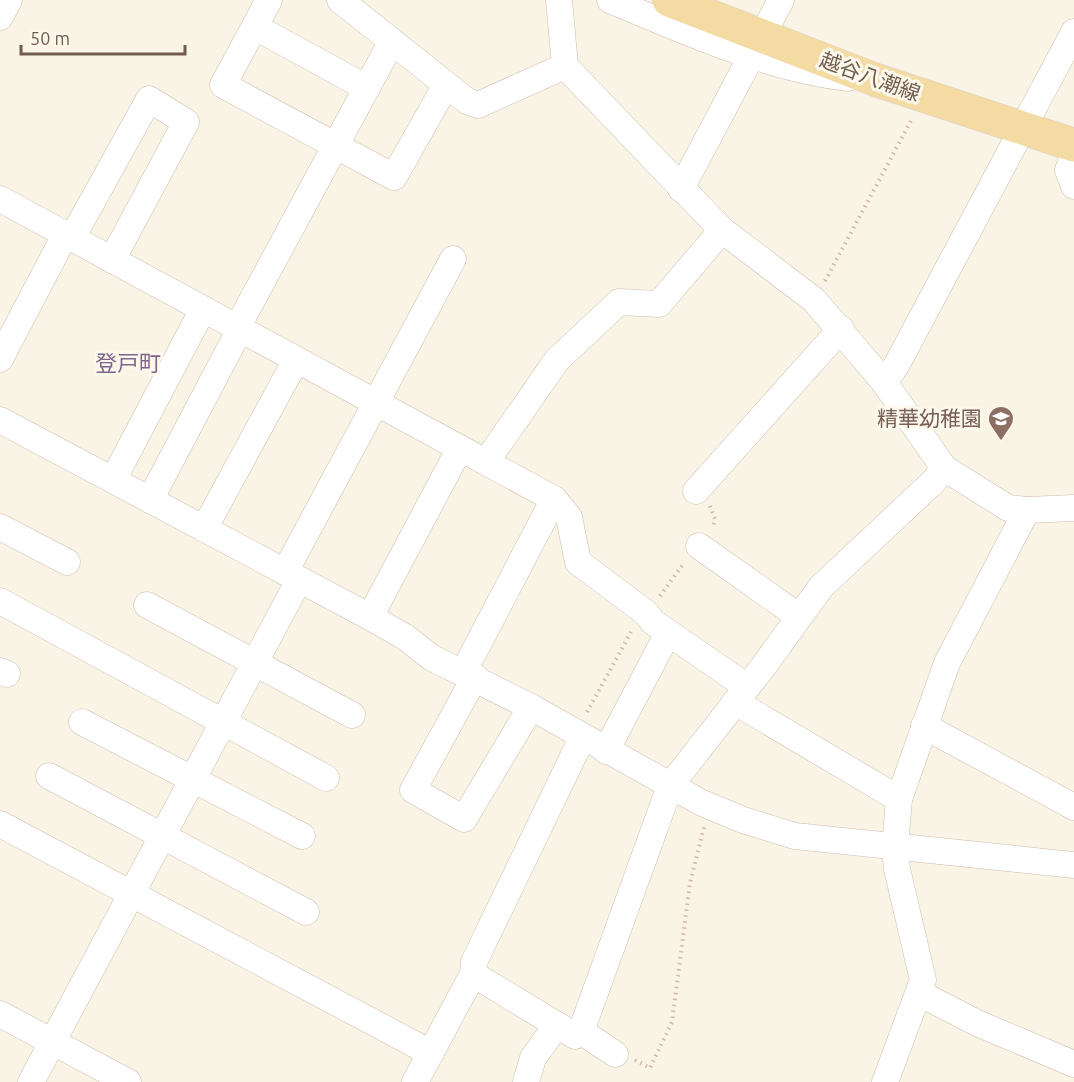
<svg xmlns="http://www.w3.org/2000/svg" width="1074" height="1082" viewBox="0 0 1074 1082" font-family="Ubuntu,'Noto Sans JP',sans-serif">
  <style>
    .lines { fill: none; stroke-linecap: round; stroke-linejoin: round }
    .minor-casing { stroke: #cbbcad; stroke-width: 27 }
    .major-casing { stroke: #d7d1cd; stroke-width: 34 }
    .path { stroke: #d2b8a3; stroke-width: 4; stroke-dasharray: 1.5 4.5; stroke-linecap: butt }
    .minor { stroke: #fff; stroke-width: 26 }
    .major { stroke: #f4dba4; stroke-width: 33 }
    .labels { text-anchor: middle; stroke-width: 6; stroke-linejoin: round; paint-order: stroke }
    .street-label { font-size: 21px; fill: #715c4d; stroke: #fdf8ec }
    .education-label { font-size: 21px; fill: #785e54; stroke: #fdf8ec; text-anchor: end }
    .neighbourhood-label { font-size: 22px; fill: #82658d; stroke: #fdf8ec }
  </style>
  <rect width="100%" height="100%" fill="#faf4e6"/>
  <g class="lines">
    <defs>
      <g id="minor">
        <path d="M269,0L223,85L394,177L446,85"/>
        <path d="M340,0L467,101L478,105L565,66"/>
        <path d="M559,0L565,66L722,230L814,300L884,382L944,468L1008,508L1027,510L1074,508"/>
        <path d="M610,0C683,31 771,70 849,78"/>
        <path d="M0,17L9,0"/>
        <path d="M255,27L367,88"/>
        <path d="M1074,154L1068,170L1074,186"/>
        <path d="M681,189L781,0"/>
        <path d="M0,199L554,499L569,517L578,562L646,613L653,622L747,687"/>
        <path d="M72,238L149,99L186,122L112,260"/>
        <path d="M237,328L392,41"/>
        <path d="M0,359L65,235"/>
        <path d="M884,382L896,366L1074,32"/>
        <path d="M0,420L370,617L405,637L432,658L531,707L700,802L743,820L795,836L1074,865"/>
        <path d="M486,462L557,360L619,302L659,304L722,230"/>
        <path d="M113,480L203,309"/>
        <path d="M696,491L841,329"/>
        <path d="M150,500L240,329"/>
        <path d="M0,527L67,562"/>
        <path d="M204,529L296,360"/>
        <path d="M699,546L798,616"/>
        <path d="M285,572L453,259"/>
        <path d="M0,601L326,778"/>
        <path d="M147,605L352,715"/>
        <path d="M370,617L460,448"/>
        <path d="M0,671L7,674"/>
        <path d="M464,671L554,499"/>
        <path d="M475,677L413,790L464,819L531,707"/>
        <path d="M735,702L899,799"/>
        <path d="M82,722L302,836"/>
        <path d="M924,726L1074,807"/>
        <path d="M606,751L668,633"/>
        <path d="M49,776L306,912"/>
        <path d="M0,824L431,1053"/>
        <path d="M473,974L557,1025"/>
        <path d="M919,993L977,1023L1074,1064"/>
        <path d="M0,1014L128,1082"/>
        <path d="M579,1030L615,1054"/>
        <path d="M31,1082L299,580"/>
        <path d="M415,1082L473,974L474,962L582,738"/>
        <path d="M526,1082L533,1058L557,1025L575,1036L583,1026L670,786L763,667L821,587L934,481L944,468"/>
        <path d="M885,1082L923,980L897,869L895,847L899,799L947,663L1027,510"/>
      </g>
      <path id="major" d="M669,0L876,80L1074,145"/>
    </defs>
    <use href="#minor" class="minor-casing"/>
    <use href="#major" class="major-casing"/>
    <g class="path">
      <path d="M825,281L912,119"/>
      <path d="M710,506L715,519L713,528"/>
      <path d="M660,596L684,563"/>
      <path d="M587,712L631,632"/>
      <path d="M635,1060L650,1068L672,1022L690,883L704,827"/>
    </g>
    <use href="#minor" class="minor"/>
    <use href="#major" class="major"/>
  </g>
  <defs>
    <symbol id="school-pin" viewBox="-11 -11 22 30"><path d="M0 17L-7.5 6A9.5 9.5 0 1 1 7.5 6Z" fill="#8d6e63" stroke="#fdf8ec"/><path d="M0-5L7-2L0 1L-7-2ZM-4 1L0 2.5L4 1V4Q0 6-4 4Z" fill="#fff"/></symbol>
  </defs>
  <g fill-rule="evenodd">
    <use href="#school-pin" x="986" y="404" width="30" height="40"/>
  </g>
  <g class="labels">
    <g class="street-label">
      <text transform="translate(870 77) rotate(20)" y="7">越谷八潮線</text>
    </g>
    <g class="education-label">
      <text x="982" y="426">精華幼稚園</text>
    </g>
    <g class="neighbourhood-label">
      <text x="128" y="371">登戸町</text>
    </g>
  </g>
  <path d="M21 45v9h164v-9" fill="none" stroke="#715c4d" stroke-width="3"/>
  <text x="30" y="45" font-size="18" fill="#715c4d" stroke="#fdf8ec" stroke-width="4.5" paint-order="stroke">50 m</text>
</svg>
